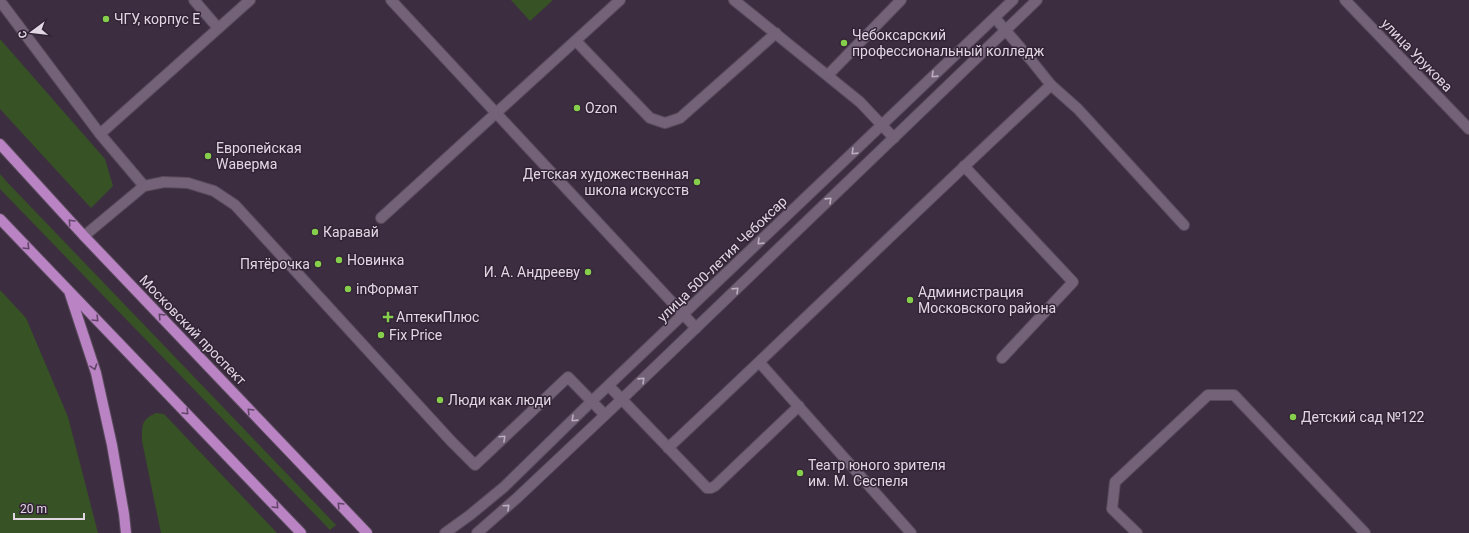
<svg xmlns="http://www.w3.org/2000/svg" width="1469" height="533" viewBox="0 0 1469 533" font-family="Roboto,sans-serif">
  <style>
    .green { fill: #375225 }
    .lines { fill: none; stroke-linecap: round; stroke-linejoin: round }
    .minor-casing { stroke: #594b5c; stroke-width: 12 }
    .major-casing { stroke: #594b5c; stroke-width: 12 }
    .minor { stroke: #746278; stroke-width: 10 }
    .major { stroke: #b983c4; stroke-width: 10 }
    .oneway { stroke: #bbaebe }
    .oneway2 { stroke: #624568 }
    .poi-dot { fill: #85cf4c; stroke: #332336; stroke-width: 1.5 }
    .labels { text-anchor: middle; stroke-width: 3; stroke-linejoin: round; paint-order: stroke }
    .poi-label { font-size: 14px; fill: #e1d7e3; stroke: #332336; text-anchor: start }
    .street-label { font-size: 14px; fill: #e1d7e3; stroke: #332336 }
  </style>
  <rect width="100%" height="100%" fill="#3d2d40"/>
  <g class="green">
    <path d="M511,0H553L530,21Z"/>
    <path d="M0,39L105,159L113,186L91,208L0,109Z"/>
    <path d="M0,174L7,182L336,525L330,530L1,190L0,189Z"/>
    <path d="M0,290L26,318L68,417L98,533H0Z"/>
    <path d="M156,413L164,414L277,533H161L142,441C142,425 141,420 156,413Z"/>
  </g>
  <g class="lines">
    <defs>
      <g id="minor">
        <path d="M194,0L218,28"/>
        <path d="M391,0L696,328"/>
        <path d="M734,0L860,102L894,138"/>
        <path d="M1345,0L1469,129"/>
        <path d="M0,1L100,134L144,186"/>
        <path d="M995,18L1031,60L1051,85L1078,109L1184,225"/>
        <path d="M576,41L650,118L665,123L680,118L776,33"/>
        <path d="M828,75L901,0"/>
        <path d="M100,134L250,0"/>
        <path d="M964,166L1073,282L1002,358"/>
        <path d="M381,218L620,0"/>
        <path d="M84,236L144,186L164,182L188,183L214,191L235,205L451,441L475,465L568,377L605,415"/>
        <path d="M760,363L911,533"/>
        <path d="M609,386L707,488H711L715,486L799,406"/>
        <path d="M668,448C796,328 922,205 1051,85"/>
        <path d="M445,533L470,515L504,487L592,401L1013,0"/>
        <path d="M477,533L517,498L621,400L1037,0"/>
        <path d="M1137,533L1112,509L1115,482L1208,395H1234L1365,533"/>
      </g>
      <g id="major">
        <path d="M0,144L84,236L367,533"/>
        <path d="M0,219L301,533"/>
        <path d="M70,294L96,373L112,445L124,514L126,533"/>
      </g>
    </defs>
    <use href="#minor" class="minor-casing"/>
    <use href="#major" class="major-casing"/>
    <use href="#minor" class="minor"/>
    <use href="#major" class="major"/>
  </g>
  <defs><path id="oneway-chevron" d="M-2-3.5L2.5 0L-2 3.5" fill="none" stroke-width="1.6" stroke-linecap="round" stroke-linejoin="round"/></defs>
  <g class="oneway">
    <use href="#oneway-chevron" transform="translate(934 75) rotate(136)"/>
    <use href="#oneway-chevron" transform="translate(854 152) rotate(136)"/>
    <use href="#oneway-chevron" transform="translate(829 200) rotate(-44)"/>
    <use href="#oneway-chevron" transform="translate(760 242) rotate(136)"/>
    <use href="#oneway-chevron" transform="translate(736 290) rotate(-44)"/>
    <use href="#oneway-chevron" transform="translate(642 380) rotate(-44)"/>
    <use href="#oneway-chevron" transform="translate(574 419) rotate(136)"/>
    <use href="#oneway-chevron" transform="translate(503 438) rotate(-43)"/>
    <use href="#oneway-chevron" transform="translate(507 507) rotate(-42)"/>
  </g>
  <g class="oneway2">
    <use href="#oneway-chevron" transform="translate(71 222) rotate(-133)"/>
    <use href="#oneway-chevron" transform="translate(27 247) rotate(46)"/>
    <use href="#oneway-chevron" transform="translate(161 316) rotate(-134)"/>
    <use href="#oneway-chevron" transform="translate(96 319) rotate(46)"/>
    <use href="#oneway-chevron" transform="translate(94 367) rotate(72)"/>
    <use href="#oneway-chevron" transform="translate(250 411) rotate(-134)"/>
    <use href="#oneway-chevron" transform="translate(186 412) rotate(46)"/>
    <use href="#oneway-chevron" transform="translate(340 505) rotate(-134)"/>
    <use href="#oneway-chevron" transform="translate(276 506) rotate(46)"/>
  </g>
  <g class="poi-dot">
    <circle cx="106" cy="19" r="4"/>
    <circle cx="844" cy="43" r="4"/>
    <circle cx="577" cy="108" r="4"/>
    <circle cx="208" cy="156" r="4"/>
    <circle cx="697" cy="182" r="4"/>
    <circle cx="315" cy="232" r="4"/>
    <circle cx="339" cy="260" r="4"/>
    <circle cx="318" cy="264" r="4"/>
    <circle cx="588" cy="272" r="4"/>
    <circle cx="348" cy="289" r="4"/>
    <circle cx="910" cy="300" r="4"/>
    <path d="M386 311h4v4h4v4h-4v4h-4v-4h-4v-4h4z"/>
    <circle cx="381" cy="335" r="4"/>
    <circle cx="440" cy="400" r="4"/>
    <circle cx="1293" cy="417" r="4"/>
    <circle cx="800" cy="473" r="4"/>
  </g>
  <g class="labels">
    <g class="poi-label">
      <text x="114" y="24">ЧГУ, корпус Е</text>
      <text x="852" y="40">Чебоксарский<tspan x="852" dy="16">профессиональный колледж</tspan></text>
      <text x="585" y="113">Ozon</text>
      <text x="216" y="153">Европейская<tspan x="216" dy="16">Wаверма</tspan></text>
      <text x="689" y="179" text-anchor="end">Детская художественная<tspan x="689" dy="16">школа искусств</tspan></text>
      <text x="323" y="237">Каравай</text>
      <text x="347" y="265">Новинка</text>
      <text x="310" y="269" text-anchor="end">Пятёрочка</text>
      <text x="580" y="277" text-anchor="end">И. А. Андрееву</text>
      <text x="356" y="294">inФормат</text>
      <text x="918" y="297">Администрация<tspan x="918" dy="16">Московского района</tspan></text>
      <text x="396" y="322">АптекиПлюс</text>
      <text x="389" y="340">Fix Price</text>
      <text x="448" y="405">Люди как люди</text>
      <text x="1301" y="422">Детский сад №122</text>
      <text x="808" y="470">Театр юного зрителя<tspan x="808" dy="16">им. М. Сеспеля</tspan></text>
    </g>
    <g class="street-label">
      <text transform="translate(1417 55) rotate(46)" y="5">улица Урукова</text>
      <text transform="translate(722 259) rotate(-44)" y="5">улица 500-летия Чебоксар</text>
      <text transform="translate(193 330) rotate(46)" y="5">Московский проспект</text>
    </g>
  </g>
  <g transform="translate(32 32) rotate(255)" stroke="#332336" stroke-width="3" paint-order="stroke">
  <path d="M0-3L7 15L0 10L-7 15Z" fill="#e1d7e3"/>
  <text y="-6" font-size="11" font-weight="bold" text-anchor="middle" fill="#e1d7e3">С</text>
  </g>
  <path d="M14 513v6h70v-6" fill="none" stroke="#e1d7e3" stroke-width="2"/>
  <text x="20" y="513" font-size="12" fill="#e1d7e3" stroke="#332336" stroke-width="3" paint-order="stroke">20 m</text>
</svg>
